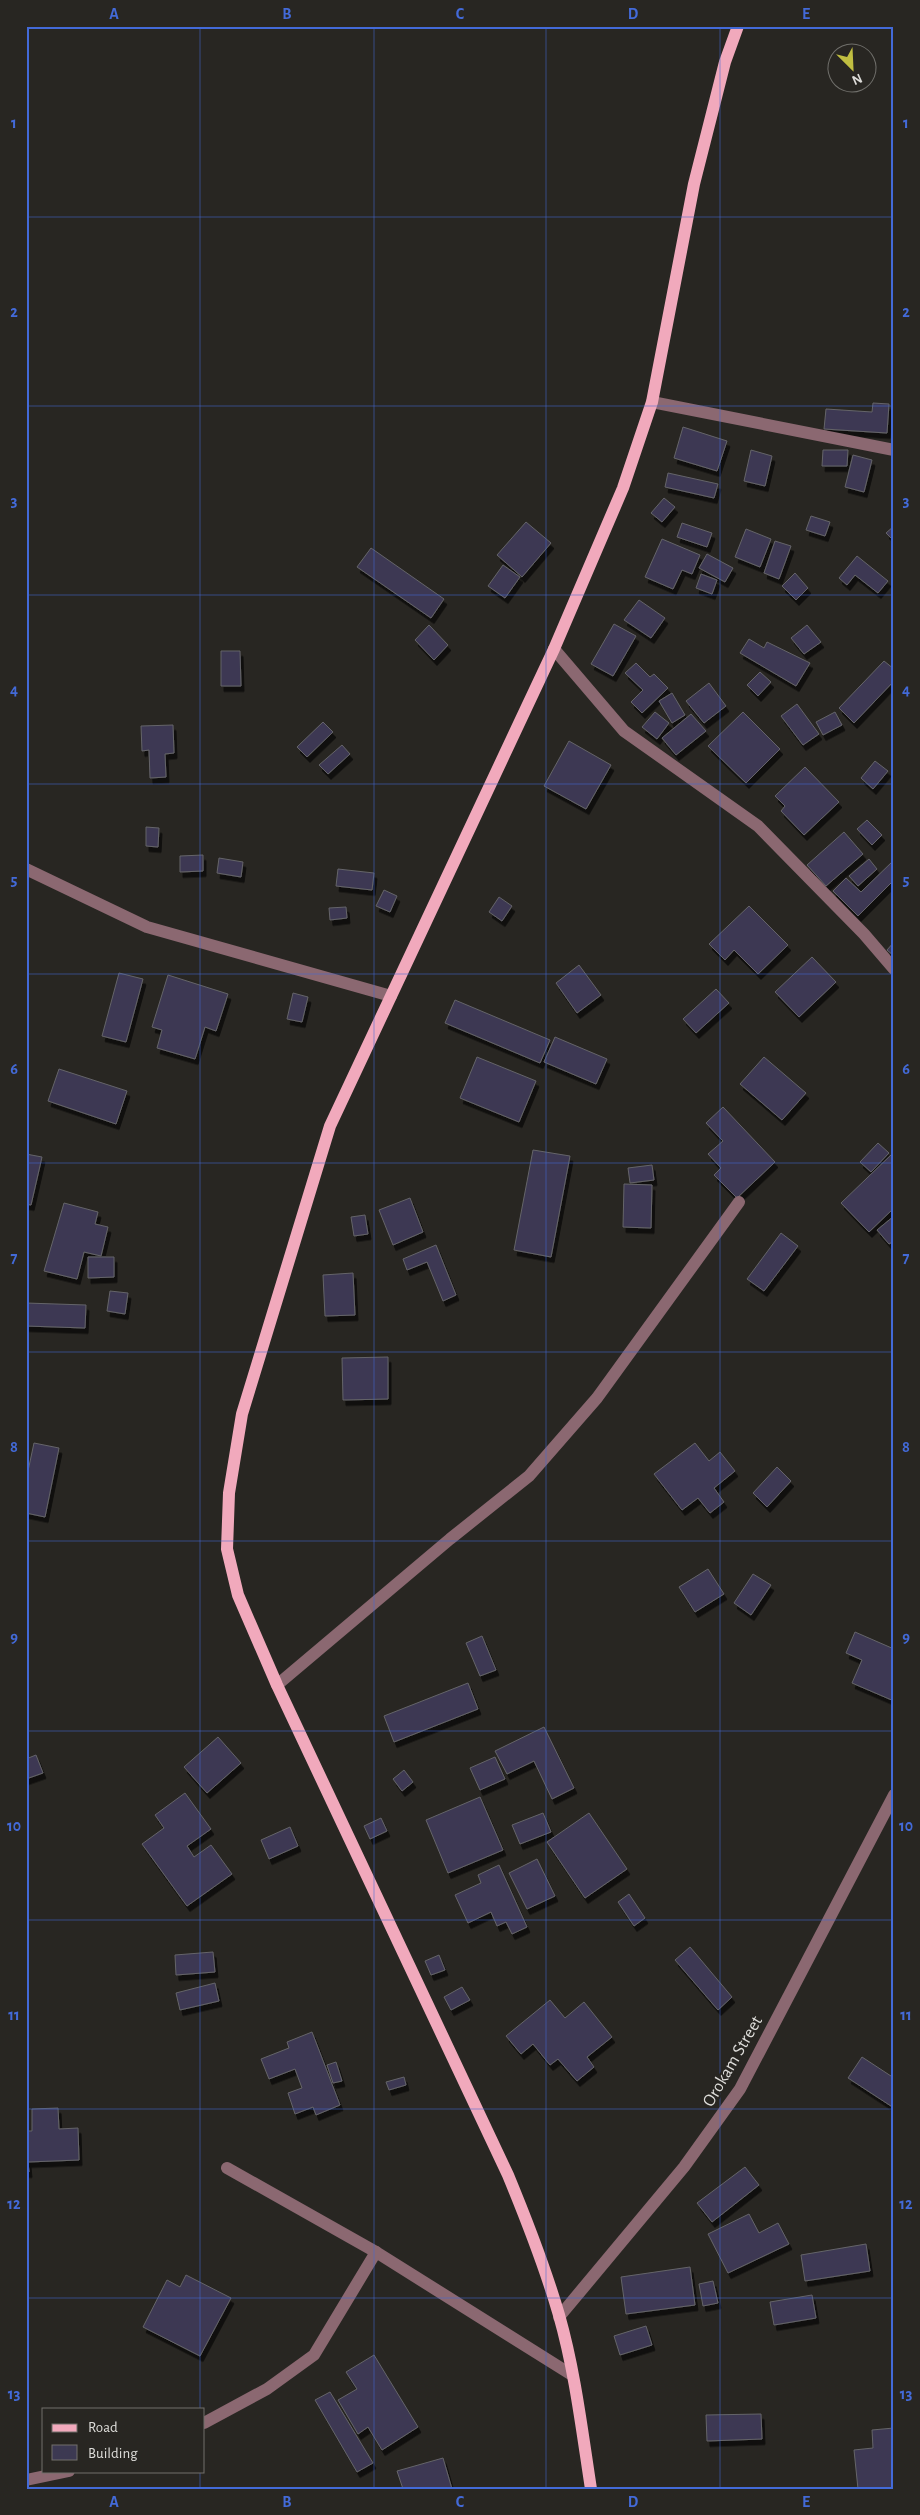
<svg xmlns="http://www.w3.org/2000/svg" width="920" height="2515" viewBox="0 0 920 2515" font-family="'Alegreya Sans',sans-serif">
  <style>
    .building { fill: #3c3952; stroke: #656469; filter: url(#shadow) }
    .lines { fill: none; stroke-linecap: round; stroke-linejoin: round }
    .minor { stroke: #8b6871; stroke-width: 12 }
    .major { stroke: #f1a9bc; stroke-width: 12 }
    .grid { fill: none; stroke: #436ad8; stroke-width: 1; stroke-opacity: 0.55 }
    .labels { text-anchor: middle; stroke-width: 4.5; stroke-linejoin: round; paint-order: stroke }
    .street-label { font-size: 18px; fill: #dddcd9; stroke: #282622 }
    .neatline { fill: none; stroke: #436ad8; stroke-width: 2 }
    .grid-label { font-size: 16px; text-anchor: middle; font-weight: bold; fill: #436ad8 }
  </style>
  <defs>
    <filter id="shadow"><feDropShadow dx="3" dy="5.5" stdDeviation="0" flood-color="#0009"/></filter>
  </defs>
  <rect width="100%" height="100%" fill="#282622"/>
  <g class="building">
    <path d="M873,403L889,404L887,433L824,429L826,409L872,412Z"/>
    <path d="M683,427L727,441L717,471L674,458Z"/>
    <path d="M751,450L772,456L765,486L744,481Z"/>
    <path d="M823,450H848L847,466H822Z"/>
    <path d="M853,455L872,460L864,492L845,487Z"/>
    <path d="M668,473L718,484L714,498L665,487Z"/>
    <path d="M664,498L675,507L662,522L651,513Z"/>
    <path d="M811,516L830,522L825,536L806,530Z"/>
    <path d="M526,522L551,543L522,577L497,555Z"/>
    <path d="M682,523L712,533L707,547L677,537Z"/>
    <path d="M894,526V541L886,533Z"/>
    <path d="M746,529L771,539L760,567L735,557Z"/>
    <path d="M662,539L700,555L692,574L682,570L673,589L645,577Z"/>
    <path d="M775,541L791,546L779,579L764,573Z"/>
    <path d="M371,548L444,599L431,618L357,567Z"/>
    <path d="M707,554L733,568L725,582L699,568Z"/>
    <path d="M857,556L888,581L878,593L855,575L847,585L839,578Z"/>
    <path d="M503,565L520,577L505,598L488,586Z"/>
    <path d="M795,573L808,588L796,600L782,586Z"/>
    <path d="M701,574L717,580L712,594L696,588Z"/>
    <path d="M639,600L665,618L651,638L624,620Z"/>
    <path d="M614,624L636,636L613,676L591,664Z"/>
    <path d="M429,625L448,645L434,660L415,640Z"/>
    <path d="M807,625L821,642L804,654L791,638Z"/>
    <path d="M749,639L764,648L767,642L810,663L796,686L740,653Z"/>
    <path d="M221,651H240L241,686H221Z"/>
    <path d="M884,661L894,669V681L854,723L839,708Z"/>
    <path d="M636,663L650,677L654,674L668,688L642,713L631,702L643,690L625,673Z"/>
    <path d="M760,672L771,682L758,696L747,685Z"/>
    <path d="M709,683L726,706L704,723L686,701Z"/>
    <path d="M672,693L685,715L672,723L659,701Z"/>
    <path d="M797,704L819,734L803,745L781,716Z"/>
    <path d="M655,712L669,723L657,739L642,727Z"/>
    <path d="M743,712L780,749L746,783L708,746Z"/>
    <path d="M835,712L842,725L823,735L816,722Z"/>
    <path d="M691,714L706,731L676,755L662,738Z"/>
    <path d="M323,722L333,732L307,757L297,747Z"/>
    <path d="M173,725L174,753L165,754L166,777L150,778L149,750L142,751L141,726Z"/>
    <path d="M569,741L611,765L586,809L544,786Z"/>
    <path d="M342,745L350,754L328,774L319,765Z"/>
    <path d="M875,761L888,771L873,789L861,778Z"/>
    <path d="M805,767L839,802L804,835L781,811L785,806L775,796Z"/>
    <path d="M867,820L882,835L872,845L857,829Z"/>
    <path d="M146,827L159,828L158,847L146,846Z"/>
    <path d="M844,832L863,854L826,886L807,865Z"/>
    <path d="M203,855V871L180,872V856Z"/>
    <path d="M219,858L243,862L241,877L217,873Z"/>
    <path d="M869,859L877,869L858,886L849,876Z"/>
    <path d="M894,860V880L858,916L833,891L846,878L861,892Z"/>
    <path d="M338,869L374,873L372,890L336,886Z"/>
    <path d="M384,890L397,896L390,912L376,906Z"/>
    <path d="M499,897L512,906L502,921L489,912Z"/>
    <path d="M749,906L788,945L758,974L734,950L725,960L709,944Z"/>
    <path d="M346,907L347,918L330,920L329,908Z"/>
    <path d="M894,942V956L887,950Z"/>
    <path d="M812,957L836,982L799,1017L775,992Z"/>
    <path d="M579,965L601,995L577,1013L556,983Z"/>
    <path d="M119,973L143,979L126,1042L102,1036Z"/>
    <path d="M168,975L228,994L216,1031L205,1027L195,1059L157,1048L162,1030L152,1027Z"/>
    <path d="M716,989L729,1003L696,1033L683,1019Z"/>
    <path d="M293,993L308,997L302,1022L287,1019Z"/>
    <path d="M455,1000L550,1040L540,1063L445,1023Z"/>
    <path d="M555,1037L607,1059L596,1084L544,1062Z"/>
    <path d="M477,1057L536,1081L519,1122L460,1098Z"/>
    <path d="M764,1057L806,1093L782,1120L740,1084Z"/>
    <path d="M59,1069L127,1091L116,1124L48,1101Z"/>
    <path d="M723,1107L775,1162L737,1198L714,1175L721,1168L708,1154L723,1141L706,1123Z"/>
    <path d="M878,1143L889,1153L871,1172L860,1162Z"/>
    <path d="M533,1150L570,1156L551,1257L514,1250Z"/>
    <path d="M26,1154L42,1157L31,1205L26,1204Z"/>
    <path d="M892,1154L894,1208L869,1232L841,1203Z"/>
    <path d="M652,1165L654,1180L630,1183L628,1168Z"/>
    <path d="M624,1184L652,1185L651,1228L623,1227Z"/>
    <path d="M410,1198L423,1232L393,1245L379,1210Z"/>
    <path d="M64,1203L98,1212L95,1224L108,1227L101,1256L84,1252L77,1279L44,1271Z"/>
    <path d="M365,1215L368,1234L354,1236L351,1217Z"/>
    <path d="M894,1216V1241L889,1244L877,1230Z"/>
    <path d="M781,1233L798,1246L764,1291L747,1279Z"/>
    <path d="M436,1245L456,1295L443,1301L427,1262L407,1270L403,1259Z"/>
    <path d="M88,1257H114V1277L88,1278Z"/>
    <path d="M353,1273L355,1315L325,1316L323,1275Z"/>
    <path d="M110,1291L128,1293L125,1314L107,1311Z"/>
    <path d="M26,1303L86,1305L85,1328L26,1326Z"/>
    <path d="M388,1357V1399L343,1400L342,1358Z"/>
    <path d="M34,1443L59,1448L45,1517L26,1513V1470L28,1471Z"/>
    <path d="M695,1443L709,1461L720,1452L735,1471L714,1488L724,1502L710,1513L698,1498L682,1510L654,1474Z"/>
    <path d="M777,1467L791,1481L767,1507L753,1493Z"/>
    <path d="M708,1569L724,1594L695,1612L679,1587Z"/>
    <path d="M753,1574L771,1585L751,1615L734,1603Z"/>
    <path d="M855,1632L894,1649V1701L852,1683L862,1660L846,1653Z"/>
    <path d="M482,1636L496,1670L480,1676L466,1643Z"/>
    <path d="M468,1683L478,1709L394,1742L384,1716Z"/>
    <path d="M544,1727L574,1788L552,1799L534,1761L507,1774L495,1751Z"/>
    <path d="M218,1737L241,1763L207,1793L184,1767Z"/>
    <path d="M36,1755L43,1773L26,1779V1759Z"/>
    <path d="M495,1757L505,1779L480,1790L470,1768Z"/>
    <path d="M404,1770L413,1782L402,1791L393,1779Z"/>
    <path d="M185,1793L211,1829L187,1846L194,1857L211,1845L232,1874L187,1906L142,1844L164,1828L155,1815Z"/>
    <path d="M480,1797L503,1850L448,1873L426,1820Z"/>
    <path d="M543,1813L551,1832L520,1844L512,1825Z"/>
    <path d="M589,1813L627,1869L585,1898L547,1842Z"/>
    <path d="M381,1818L387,1831L370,1839L364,1826Z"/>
    <path d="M290,1827L298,1846L269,1859L261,1840Z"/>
    <path d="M537,1859L555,1896L527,1909L509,1873Z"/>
    <path d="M499,1865L527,1927L512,1934L506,1922L497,1926L491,1912L468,1923L455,1895L481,1883L478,1875Z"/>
    <path d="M629,1894L645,1918L634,1926L618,1902Z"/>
    <path d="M690,1947L732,1997L718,2010L675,1960Z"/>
    <path d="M213,1952L215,1972L176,1975L175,1955Z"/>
    <path d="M439,1955L445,1970L431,1975L425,1961Z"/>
    <path d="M215,1983L219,2001L180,2010L176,1993Z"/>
    <path d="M462,1987L470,2000L451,2010L444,1997Z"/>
    <path d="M550,2000L565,2018L584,2002L612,2037L587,2057L594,2067L577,2081L558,2059L550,2065L533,2044L521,2054L506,2036Z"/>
    <path d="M312,2032L340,2105L316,2115L313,2107L295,2114L288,2093L302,2088L295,2069L269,2079L261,2059L289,2048L287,2042Z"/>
    <path d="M862,2057L894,2078V2108L848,2078Z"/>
    <path d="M336,2062L342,2081L333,2083L327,2065Z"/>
    <path d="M404,2077L406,2085L389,2090L386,2082Z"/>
    <path d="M58,2108L59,2129L78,2128L79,2160L28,2162L29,2172H26V2131H32V2109Z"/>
    <path d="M745,2167L759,2185L712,2222L697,2203Z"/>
    <path d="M749,2214L759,2233L778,2223L789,2244L728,2273L708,2234Z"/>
    <path d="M866,2244L870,2271L805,2281L801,2255Z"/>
    <path d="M690,2267L695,2305L626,2314L621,2277Z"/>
    <path d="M186,2275L231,2298L200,2356L143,2327L167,2280L180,2287Z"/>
    <path d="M713,2281L718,2303L703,2306L699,2284Z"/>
    <path d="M812,2295L816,2318L774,2325L770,2302Z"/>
    <path d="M646,2326L652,2345L620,2355L614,2336Z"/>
    <path d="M374,2355L418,2427L382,2450L368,2427L358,2434L338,2400L357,2389L346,2372Z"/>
    <path d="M330,2392L373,2463L357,2472L315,2400Z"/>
    <path d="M761,2414L762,2439L707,2441L706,2415Z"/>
    <path d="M894,2428V2489H858L854,2450L873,2448L872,2430Z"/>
    <path d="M443,2458L452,2489H403L397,2471Z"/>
  </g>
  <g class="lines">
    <g class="minor">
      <path d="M652,402L894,450"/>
      <path d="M554,649L624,731L758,826L864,934L894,969"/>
      <path d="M26,869L147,927L391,996"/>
      <path d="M277,1685L450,1539L529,1476L597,1398L739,1202"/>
      <path d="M227,2168L376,2252L572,2375"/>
      <path d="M559,2317L684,2167L740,2089L894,1795"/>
      <path d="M204,2423L267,2389L314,2355L376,2252"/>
      <path d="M26,2480L69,2471"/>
    </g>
    <path class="major" d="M591,2489C582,2431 575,2371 559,2315C545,2267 527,2221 508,2175L277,1685L238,1595L227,1549L229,1493L242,1414L330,1126L554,649L623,488L652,402L694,184L725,62L738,26"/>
  </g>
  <path class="grid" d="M200,26V2409M374,26V2489M546,26V2489M720,26V2489M26,217H894M26,406H894M26,595H894M26,784H894M26,974H894M26,1163H894M26,1352H894M26,1541H894M26,1731H894M26,1920H894M26,2109H894M26,2298H894M200,2471V2489"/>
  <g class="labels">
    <g class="street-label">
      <text transform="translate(732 2061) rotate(-60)" y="6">Orokam Street</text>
    </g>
  </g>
  <rect width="920" height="2515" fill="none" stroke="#282622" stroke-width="55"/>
  <rect x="42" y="2408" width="162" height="65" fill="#282622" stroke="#706f6b"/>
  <rect x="52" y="2424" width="25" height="8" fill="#f1a9bc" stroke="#706f6b"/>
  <text x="88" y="2432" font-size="15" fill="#dddcd9">Road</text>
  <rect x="52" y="2445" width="25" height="15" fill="#3c3952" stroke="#706f6b"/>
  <text x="88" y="2458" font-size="15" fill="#dddcd9">Building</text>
  <g transform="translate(852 68) rotate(156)"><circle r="24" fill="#282622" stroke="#706f6b"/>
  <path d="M0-4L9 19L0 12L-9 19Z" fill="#c0be41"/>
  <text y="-8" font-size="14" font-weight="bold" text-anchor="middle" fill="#dddcd9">N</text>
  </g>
  <rect x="28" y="28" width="864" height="2460" class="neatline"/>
  <g class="grid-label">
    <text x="114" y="19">A</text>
    <text x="287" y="19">B</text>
    <text x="460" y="19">C</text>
    <text x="633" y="19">D</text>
    <text x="806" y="19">E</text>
    <text x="14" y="128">1</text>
    <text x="906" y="128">1</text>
    <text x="14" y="317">2</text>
    <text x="906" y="317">2</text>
    <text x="14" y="506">3</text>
    <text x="906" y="506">3</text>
    <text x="14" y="695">4</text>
    <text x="906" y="695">4</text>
    <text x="14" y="885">5</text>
    <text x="906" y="885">5</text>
    <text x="14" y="1074">6</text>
    <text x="906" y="1074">6</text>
    <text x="14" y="1263">7</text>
    <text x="906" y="1263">7</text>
    <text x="14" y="1452">8</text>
    <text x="906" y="1452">8</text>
    <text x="14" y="1642">9</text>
    <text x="906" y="1642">9</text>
    <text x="14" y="1831">10</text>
    <text x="906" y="1831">10</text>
    <text x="14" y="2020">11</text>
    <text x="906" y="2020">11</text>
    <text x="14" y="2209">12</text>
    <text x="906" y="2209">12</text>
    <text x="14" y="2399">13</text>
    <text x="906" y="2399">13</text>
    <text x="114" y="2507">A</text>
    <text x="287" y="2507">B</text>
    <text x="460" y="2507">C</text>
    <text x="633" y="2507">D</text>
    <text x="806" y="2507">E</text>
  </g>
</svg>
